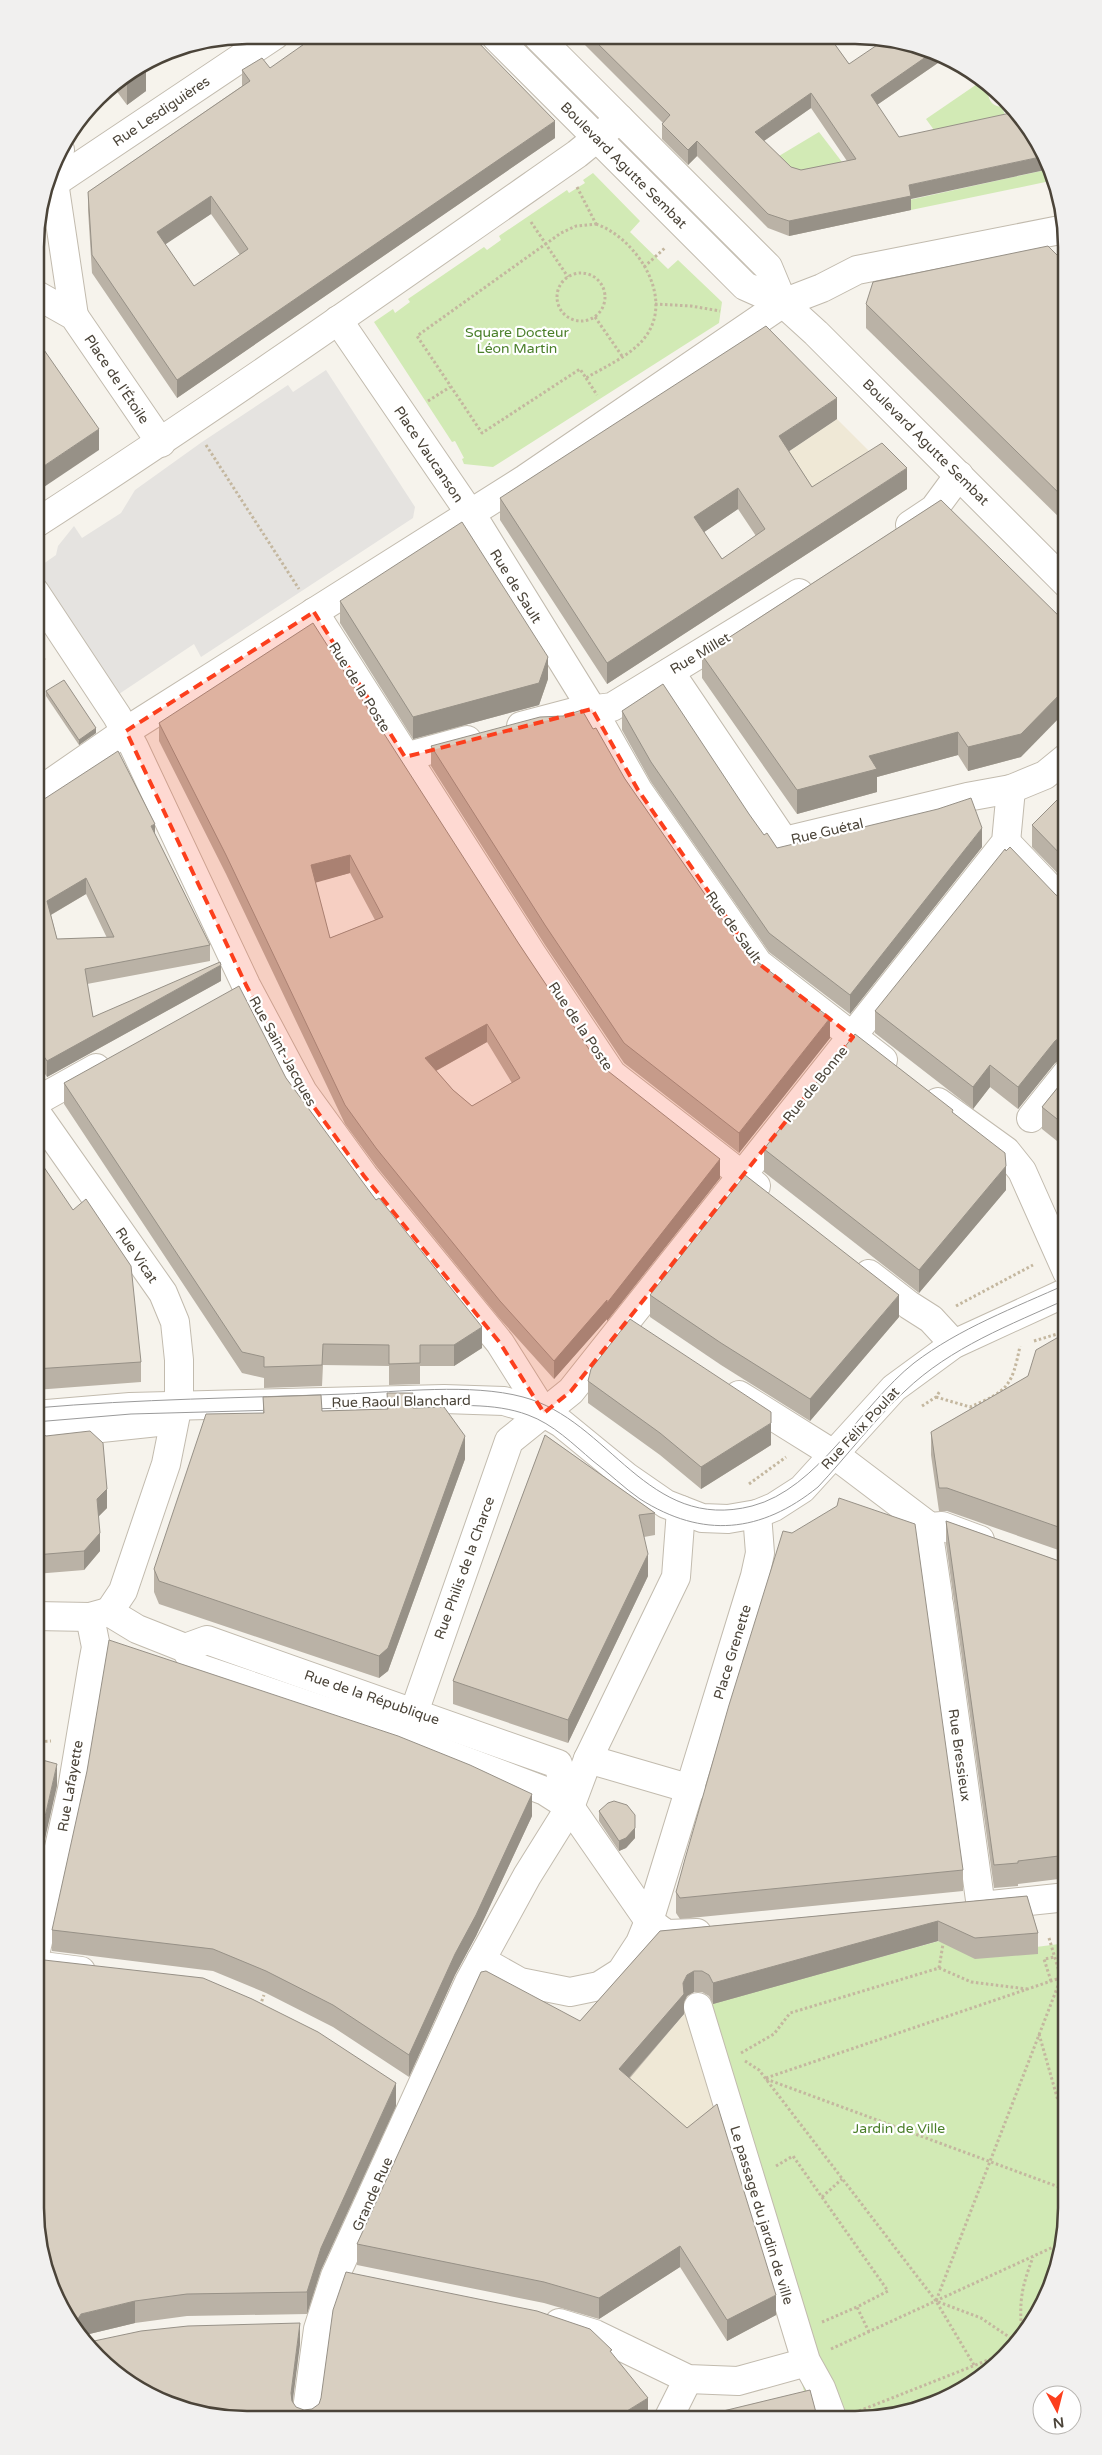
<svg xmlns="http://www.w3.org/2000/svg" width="1102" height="2455" viewBox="0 0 1102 2455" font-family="'Varela Round',sans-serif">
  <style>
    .education { fill: #efe8d6 }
    .green { fill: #d2eab5 }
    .parking { fill: #e5e3e0 }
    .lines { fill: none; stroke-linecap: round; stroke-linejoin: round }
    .minor-casing { stroke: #c2bbae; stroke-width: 30 }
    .path { stroke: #c4b79f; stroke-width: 3; stroke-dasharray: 2.5 2.5; stroke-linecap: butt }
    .minor { stroke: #fff; stroke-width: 28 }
    .tram { stroke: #9a9a9a; stroke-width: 1 }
    .wall { fill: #bab2a6; fill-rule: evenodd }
    .shaded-wall { fill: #979187 }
    .building { fill: #d8cfc1; stroke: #979187; fill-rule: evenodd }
    .marked { fill: #fc3f1d; fill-opacity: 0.2; stroke: #fc3f1d; stroke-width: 4; stroke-dasharray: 10 6; stroke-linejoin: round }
    .labels { text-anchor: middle; stroke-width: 4.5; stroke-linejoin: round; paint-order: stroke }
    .street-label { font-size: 14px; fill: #4b4439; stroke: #fff }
    .park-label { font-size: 14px; fill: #4a7f2a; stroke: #fff }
    .rim { fill: none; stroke: #4b4439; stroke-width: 2.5 }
  </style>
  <rect width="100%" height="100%" fill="#f6f3ec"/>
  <g class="education">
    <path d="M837,419L907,489L779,572L785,454Z"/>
    <path d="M687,2011L743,2187L604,2108Z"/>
  </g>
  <g class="green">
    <path d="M983,80L994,87L988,93C989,102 993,106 1002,107L1005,115L934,130L926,119Z"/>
    <path d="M819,132L842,162L844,170L801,180L774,159Z"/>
    <path d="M1050,169L1055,180L911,210L909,200Z"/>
    <path d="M593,173L640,221L630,232L668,269L678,260L722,302L719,323L493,467L464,464L462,459L464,458L455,441L452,442L374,322L393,309L395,313L410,302L408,299L484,247L487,250L501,240L499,236L567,190L569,193L585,183L583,180Z"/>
    <path d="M939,1941L1036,1947L1067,1943V2222L1051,2289L1015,2348L973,2384L910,2413L855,2420H812L698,2007Z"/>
  </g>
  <path class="parking" d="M326,370L415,507L413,518L201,657L194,644L116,696L36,569L56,555L58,546L74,526L82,538L121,513L135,490L202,442L288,385L293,392Z"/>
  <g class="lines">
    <defs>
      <g id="minor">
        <path d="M496,37L745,286L783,303L816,333L1067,584"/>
        <path d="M538,37L768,267L783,303"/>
        <path d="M60,150L54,182L74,316"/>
        <path d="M48,187L275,35"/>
        <path d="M35,294L74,316L161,443"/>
        <path d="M338,320L480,528L592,709L638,790L758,963L883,1060"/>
        <path d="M35,524C219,405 398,279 577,154L620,119"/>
        <path d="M910,525L934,509L959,475"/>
        <path d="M35,592L117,716L134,747L246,985L303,1092L364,1176L500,1343L544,1413"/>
        <path d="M314,612L532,954L612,1074L756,1186"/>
        <path d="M670,672L784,841L967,797L1011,789L1045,775L1067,757"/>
        <path d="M521,726L574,712L612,707L799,593"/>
        <path d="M405,757L467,740"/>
        <path d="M35,794L126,731L525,479L783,303L822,288L857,270L1065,229"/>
        <path d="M1006,842L1067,906"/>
        <path d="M35,1102L96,1068"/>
        <path d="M938,1102L1006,1151L1022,1171L1067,1272"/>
        <path d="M35,1111L163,1293L175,1322L179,1360V1399L166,1464L123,1591L109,1612"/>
        <path d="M1031,1118L1067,1073"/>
        <path d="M869,1274L909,1305L931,1319L954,1344"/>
        <path d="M739,1395L835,1455L930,1527L942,1526L980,1540"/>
        <path d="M35,1415L130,1407L444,1399L504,1401L544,1413L561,1423L627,1477L666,1504L702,1518L728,1519L757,1514L774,1507L802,1489L894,1388L954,1344L1067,1292"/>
        <path d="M35,1435L158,1422"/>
        <path d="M930,1527L929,1535L938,1596"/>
        <path d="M939,1604L981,1907"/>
        <path d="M109,1612L137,1629L185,1648L196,1667L405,1738L545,1791L570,1807"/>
        <path d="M35,1616L90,1617L108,1612"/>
        <path d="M185,1648L207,1640L558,1764L570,1807L649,1921L666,1934L697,1933"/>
        <path d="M405,1738L509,1441L571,1391L1006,842L1011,789"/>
        <path d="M588,1759L691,1789"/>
        <path d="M991,1905L1067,1897"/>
        <path d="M35,1955L72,1789L93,1663L96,1647L90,1617"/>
        <path d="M481,1960L520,1982L570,1992L599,1986L621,1972L640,1943L649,1921L755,1576L760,1553L757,1514"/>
        <path d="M35,1965L81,1971"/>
        <path d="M698,2007L806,2361L821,2388L833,2420"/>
        <path d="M559,2323L595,2334L688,2379L738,2381L796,2365"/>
        <path d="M306,2417L318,2329L335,2276L469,1982L527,1876L570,1807L588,1759L676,1577L681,1510"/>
        <path d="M668,2419L688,2379"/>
      </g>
    </defs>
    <use href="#minor" class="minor-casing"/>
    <g class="path">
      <path d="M577,187L596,224"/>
      <path d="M531,222L568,277"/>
      <path d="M596,224C634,237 673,293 648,333C635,354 606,366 586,378L580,369L482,433L417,336L561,233L576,226Z"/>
      <path d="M644,267L666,247"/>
      <circle cx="581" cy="297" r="24"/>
      <path d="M655,304L691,306L720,311"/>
      <path d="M595,317L622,356"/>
      <path d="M586,378L597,395"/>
      <path d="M428,401L450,387"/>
      <path d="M206,445L299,589"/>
      <path d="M35,664L45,658"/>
      <path d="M956,1306L1033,1265"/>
      <path d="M1034,1341L1067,1331"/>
      <path d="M936,1397L970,1407C1008,1391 1012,1386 1020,1346"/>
      <path d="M922,1406L936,1397L940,1391"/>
      <path d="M749,1484L786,1457"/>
      <path d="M35,1660L43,1741"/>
      <path d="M35,1742L51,1741"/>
      <path d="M1049,1938L1067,1998"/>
      <path d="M939,1968L943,1944"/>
      <path d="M1051,1981L1044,1959L1055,1957"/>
      <path d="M260,2006L264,1995"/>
      <path d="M1039,2034L1067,2132"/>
      <path d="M741,2053L774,2034L790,2013L939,1968L971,1982L1027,1989"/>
      <path d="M745,2061L759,2070L936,2301L981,2318L1018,2343"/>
      <path d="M766,2078L1060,1978"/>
      <path d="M766,2079L1067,2190"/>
      <path d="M776,2166L793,2156L888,2291L857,2307L869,2332"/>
      <path d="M822,2197L842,2179"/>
      <path d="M822,2322L857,2307"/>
      <path d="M1022,2336C1019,2301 1021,2289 1033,2257"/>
      <path d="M831,2349L1062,2243"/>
      <path d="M974,2365L936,2301L1061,1978"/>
      <path d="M859,2411L1011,2351"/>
    </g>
    <use href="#minor" class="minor"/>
    <g class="tram">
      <path d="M35,1408C139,1399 242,1398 345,1394C399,1392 471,1383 523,1397C610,1420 647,1533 752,1506C818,1489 861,1405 914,1363C960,1328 1014,1308 1067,1284"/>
      <path d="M310,1409C345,1408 380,1407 416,1406C452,1406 494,1402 528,1415C553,1424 573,1444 593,1461C609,1473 624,1488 640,1499C703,1539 761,1533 818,1487C847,1456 874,1420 905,1391C951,1347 1010,1325 1067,1299"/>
      <path d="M35,1422L131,1414L277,1410"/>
    </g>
  </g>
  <g class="wall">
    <path d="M577,37L831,39L849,64L948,56L877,105L911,199V210L789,236L768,228L697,156L688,165L662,139V124L663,123ZM811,108L847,161L801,170L791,167L764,141Z"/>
    <path d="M166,51L146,67V91L127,105L115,89L105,90L107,88Z"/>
    <path d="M270,68L555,138L177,398L92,273L88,210V192L242,86V70ZM211,214L240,255L194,286L165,244Z"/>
    <path d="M1067,265V525L866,328V304Z"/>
    <path d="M837,419L789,451L812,487L907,489L607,684L500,520V498ZM738,509L756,536L722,559L704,532Z"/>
    <path d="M941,500L1021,757L968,771L958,755L877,777V792L797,814L702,678V655Z"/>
    <path d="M340,601L548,679L539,705L413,739L340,623Z"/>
    <path d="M46,691L96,733L79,745L46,696Z"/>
    <path d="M622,711L777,848L982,847L850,1014L769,952L651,782L622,730Z"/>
    <path d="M159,723L519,944L599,1064L720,1178L607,1321V1319L554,1379L500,1319L376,1166L345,1124L226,874L159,741ZM350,873L375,920L330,938L315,882ZM487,1042L512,1083L472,1106L453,1090L436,1071Z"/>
    <path d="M593,729L625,779L745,952L830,1038L739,1153L624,1063L545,945L431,766V746Z"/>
    <path d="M1067,790V883L1032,847V825Z"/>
    <path d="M35,805L155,834L210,945V961L87,984L93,1017L221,981L47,1077L35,1059ZM86,894L107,938L57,939L51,915Z"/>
    <path d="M1056,895L1063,899H1067V1058H1062L1055,1063L1018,1109L990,1087L973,1109L875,1033V1011Z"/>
    <path d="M1067,1076V1149L1042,1129V1107Z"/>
    <path d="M286,1078L482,1348L454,1366H420V1384L389,1385V1366L323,1365L322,1386L264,1388V1378L242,1373L64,1104V1083Z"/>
    <path d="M953,1113L1006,1190L919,1293L764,1172V1149Z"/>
    <path d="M35,1154L141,1362V1382L35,1390Z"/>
    <path d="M650,1295L899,1317L810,1421L721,1365L650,1317Z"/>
    <path d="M1067,1337V1553L947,1511H939L931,1455V1432L1028,1376Z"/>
    <path d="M588,1381L771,1445L701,1489L660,1455L588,1403Z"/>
    <path d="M387,1393L413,1408L465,1459L388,1671L379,1678L159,1604L154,1592V1569L263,1413V1397L322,1411L387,1409Z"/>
    <path d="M35,1431L107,1508L98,1517L100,1551L84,1570L35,1574Z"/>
    <path d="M545,1435L655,1513V1535L644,1537L648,1576L568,1743L453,1704V1681Z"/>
    <path d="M946,1521L1062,1562H1067V1878L1018,1884V1886L994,1888L946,1544Z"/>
    <path d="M599,1811L635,1815V1838L626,1848L619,1851L599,1821Z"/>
    <path d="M532,1816L476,1936L455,1975L409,2077L333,2027L266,1993L213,1971L52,1951V1930Z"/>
    <path d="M963,1870V1891L680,1919L676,1913V1892Z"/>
    <path d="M1027,1896L1038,1933V1954L975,1959L938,1941L713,2004L709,1996L702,1992H694L687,1996L684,2002V2014L630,2078L776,2315L727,2341L680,2267L599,2319L544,2303L357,2265V2244L580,2021L660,1931Z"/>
    <path d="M396,2106L321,2270L307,2314L187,2316L135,2323L81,2336Z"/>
  </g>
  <g class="shaded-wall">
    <path d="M170,50L146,67V91L127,105V80L134,71L166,51Z"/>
    <path d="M933,52L948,56L871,109V95Z"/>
    <path d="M811,93V108L755,147V132Z"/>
    <path d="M555,121V138L177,398V380Z"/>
    <path d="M697,141V156L688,165V150Z"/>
    <path d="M1045,156L1050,169L911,199V210L789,236V221L909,185Z"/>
    <path d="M211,196V214L157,250V232Z"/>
    <path d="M837,398V419L779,458V436Z"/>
    <path d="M99,429V450L35,493V472Z"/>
    <path d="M907,468V489L607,684V663Z"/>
    <path d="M738,488V509L694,539V517Z"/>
    <path d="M548,657V679L539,705L413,739V717Z"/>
    <path d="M1067,687V710L1021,757L968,771V747Z"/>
    <path d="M96,728V733L79,745V740Z"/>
    <path d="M958,732V755L877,777V792L797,814V790L869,756Z"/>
    <path d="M155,824V840L151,826Z"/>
    <path d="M982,828V847L850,1014V995Z"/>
    <path d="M350,855V873L311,884V865Z"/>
    <path d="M86,878V894L47,917V901Z"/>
    <path d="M221,965V981L47,1077V1061Z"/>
    <path d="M830,1018V1038L739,1153V1133Z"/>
    <path d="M487,1024V1042L425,1077V1058Z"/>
    <path d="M1062,1036V1058L1055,1063L1018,1109V1087L1055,1041Z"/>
    <path d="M990,1065V1087L973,1109V1087Z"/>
    <path d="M720,1159V1178L607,1321V1319L554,1379V1361Z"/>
    <path d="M1006,1166V1190L919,1293V1270Z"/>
    <path d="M899,1295V1317L810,1421V1399Z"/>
    <path d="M482,1327V1348L454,1366V1345Z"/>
    <path d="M771,1423V1445L701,1489V1467Z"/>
    <path d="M465,1436V1459L388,1671L379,1678V1656Z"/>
    <path d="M107,1489V1508L97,1518V1499Z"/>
    <path d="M100,1533V1551L84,1570V1551Z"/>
    <path d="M648,1554V1576L568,1743V1720Z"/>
    <path d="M57,1764V1786L35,1883V1861Z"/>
    <path d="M532,1794V1816L476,1936L455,1975L409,2077V2055L455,1954Z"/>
    <path d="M635,1828V1838L626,1848L619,1851V1841Z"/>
    <path d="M938,1921V1941L713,2004V1983Z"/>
    <path d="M694,1971V1992L687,1996L684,2002V2014L619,2089V2069L683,1983L687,1975Z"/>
    <path d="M396,2083V2106L321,2270L307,2314V2292L321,2248Z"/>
    <path d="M680,2246V2267L599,2319V2298Z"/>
    <path d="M776,2295V2315L727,2341V2320Z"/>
    <path d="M135,2301V2323L81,2336L76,2330V2322L81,2314Z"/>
    <path d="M300,2323V2345L291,2415V2393Z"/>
    <path d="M648,2398V2419H614Z"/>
  </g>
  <g class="building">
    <path d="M317,35L472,36L555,121L177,380L92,255L88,192L250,81L242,70L262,58L270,68ZM211,196L248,249L194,286L157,232Z"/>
    <path d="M591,37L831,39L849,64L886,39H896L933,52L871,95L899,137L1015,112L1038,141L1045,156L909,185L911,196L789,221L768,214L697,141L688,150L662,124L670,115ZM811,93L856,159L801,170L791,167L755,132Z"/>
    <path d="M144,64L146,66L127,80L124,77Z"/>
    <path d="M1048,246L1067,265V501L866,304L873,282Z"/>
    <path d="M766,326L837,398L779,436L812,487L882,443L907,468L607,663L500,498ZM738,488L765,529L722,559L694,517Z"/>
    <path d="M35,337L99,429L35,472Z"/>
    <path d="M941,500L1067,624V687L1021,734L968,747L958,732L869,756L877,769L797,790L702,655Z"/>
    <path d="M462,522L548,657L539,683L413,717L340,601Z"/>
    <path d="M313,623L519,944L599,1064L720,1159L607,1303V1300L554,1361L500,1301L376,1148L345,1105L226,855L159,723ZM350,855L383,917L330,938L311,865ZM487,1024L520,1078L472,1106L453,1090L425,1058Z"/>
    <path d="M64,680L96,728L79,740L46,691Z"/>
    <path d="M663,684L749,814L764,835L767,833L777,848L938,809L971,798L982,828L850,995L769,933L651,762L622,711Z"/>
    <path d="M582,710L593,729L596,728L625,779L745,952L830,1018L739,1133L624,1043L545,925L431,746L540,717L563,716Z"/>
    <path d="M118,751L155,824L151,826L210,945L85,969L93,1017L220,962L221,965L47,1061L35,1043V805ZM86,878L114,937L57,939L47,901Z"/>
    <path d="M1067,790V861L1032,825Z"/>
    <path d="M1010,847L1056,895L1063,899H1067V1036H1062L1055,1041L1018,1087L990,1065L973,1087L875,1011L1005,849L1006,851Z"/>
    <path d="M239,986L286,1078L376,1200L379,1198L482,1327L454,1345H420V1363L389,1364V1345L323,1344L322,1365L264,1367V1357L242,1352L64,1083Z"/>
    <path d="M855,1034L953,1110L952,1112L1005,1153L1006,1166L919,1270L764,1149Z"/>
    <path d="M1067,1076V1127L1042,1107Z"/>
    <path d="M35,1154L73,1210L86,1199L131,1266L141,1362L35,1369Z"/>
    <path d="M745,1175L899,1295L810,1399L721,1343L650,1295Z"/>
    <path d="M630,1319L771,1412V1423L701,1467L660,1433L588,1381L591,1369Z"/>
    <path d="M1062,1335L1067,1337V1530L947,1488H939L931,1432L1028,1376L1036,1350Z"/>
    <path d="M387,1393H413V1408L444,1407L465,1436L388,1648L379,1656L159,1581L154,1569L206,1414L264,1413L263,1397L321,1395L322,1411L388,1409Z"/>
    <path d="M35,1431L39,1432L46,1436L90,1431L103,1443L107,1489L97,1499L100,1533L84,1551L35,1555Z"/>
    <path d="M545,1435L655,1513L639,1515L648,1554L568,1720L453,1681Z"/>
    <path d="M839,1498L915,1524L963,1870L680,1898L676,1892L685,1859L729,1705L783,1531L792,1533L837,1506Z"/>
    <path d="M946,1521L1062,1562H1067V1855L1018,1861V1863L994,1865Z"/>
    <path d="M109,1640L398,1736L470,1765L532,1794L476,1915L455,1954L409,2055L333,2005L266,1971L213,1949L52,1930L87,1771Z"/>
    <path d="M35,1758L57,1764L35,1861Z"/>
    <path d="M614,1801L627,1805L635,1815V1828L626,1838L619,1841L599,1811L608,1803Z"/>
    <path d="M1027,1896L1038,1933L975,1938L938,1921L713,1983L709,1975L702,1971H694L687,1975L683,1983L684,1994L619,2069L687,2128L717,2104L776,2295L727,2320L680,2246L599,2298L544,2282L357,2244L481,1972L486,1971L580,2021L660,1931Z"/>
    <path d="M44,1960L203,1978L252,1999L318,2032L396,2083L321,2248L307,2292L187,2294L135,2301L81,2314L76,2322V2330L64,2314L42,2263L35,2208V2028Z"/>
    <path d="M346,2272L537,2311L590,2329L612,2350L610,2351L648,2398L614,2419L206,2416L153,2398L107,2367L84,2339L86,2341H94L141,2331L188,2326L300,2323L291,2393L292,2401L296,2407L304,2410L312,2409L319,2404L321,2398L333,2310Z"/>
    <path d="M1055,2273L1051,2289L1046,2298V2289Z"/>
    <path d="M810,2390L818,2420L690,2419Z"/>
  </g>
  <path class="marked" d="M314,612L405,757L592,709L638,790L758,963L853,1037L571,1391L544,1413L500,1343L364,1176L303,1092L246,985L126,731Z"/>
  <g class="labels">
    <g class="street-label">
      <text transform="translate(161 111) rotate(-34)" y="5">Rue Lesdiguières</text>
      <text transform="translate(624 165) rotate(45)" y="5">Boulevard Agutte Sembat</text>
      <text transform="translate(117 379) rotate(56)" y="5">Place de l'Étoile</text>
      <text transform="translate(926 442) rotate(45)" y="5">Boulevard Agutte Sembat</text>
      <text transform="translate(429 454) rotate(56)" y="5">Place Vaucanson</text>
      <text transform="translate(516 586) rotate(58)" y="5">Rue de Sault</text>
      <text transform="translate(700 653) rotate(-31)" y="5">Rue Millet</text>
      <text transform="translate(360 687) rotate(58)" y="5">Rue de la Poste</text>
      <text transform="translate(827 831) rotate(-13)" y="5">Rue Guétal</text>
      <text transform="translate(734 927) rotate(54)" y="5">Rue de Sault</text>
      <text transform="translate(581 1026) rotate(56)" y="5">Rue de la Poste</text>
      <text transform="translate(283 1051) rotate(61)" y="5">Rue Saint-Jacques</text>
      <text transform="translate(815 1084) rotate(-51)" y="5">Rue de Bonne</text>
      <text transform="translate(137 1255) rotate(56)" y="5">Rue Vicat</text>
      <text transform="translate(401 1401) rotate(-1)" y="5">Rue Raoul Blanchard</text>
      <text transform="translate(860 1428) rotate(-47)" y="5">Rue Félix Poulat</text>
      <text transform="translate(464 1568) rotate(-70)" y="5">Rue Philis de la Charce</text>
      <text transform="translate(732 1652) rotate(-73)" y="5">Place Grenette</text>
      <text transform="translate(372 1697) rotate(19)" y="5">Rue de la République</text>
      <text transform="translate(960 1755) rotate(82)" y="5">Rue Bressieux</text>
      <text transform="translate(70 1786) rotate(-80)" y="5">Rue Lafayette</text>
      <text transform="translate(372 2194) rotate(-66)" y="5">Grande Rue</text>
      <text transform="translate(762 2215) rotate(73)" y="5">Le passage du jardin de ville</text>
    </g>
    <g class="park-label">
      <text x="517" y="337">Square Docteur<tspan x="517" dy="16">Léon Martin</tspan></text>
      <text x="899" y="2133">Jardin de Ville</text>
    </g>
  </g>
  <path d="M0 0H1102V2455H0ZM247 44H855A203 203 0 0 1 1058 247V2208A203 203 0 0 1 855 2411H247A203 203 0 0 1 44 2208V247A203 203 0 0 1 247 44Z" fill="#f1f0ef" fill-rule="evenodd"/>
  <path class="rim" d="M247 44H855A203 203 0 0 1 1058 247V2208A203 203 0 0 1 855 2411H247A203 203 0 0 1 44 2208V247A203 203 0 0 1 247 44Z"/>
  <g transform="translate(1057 2410) rotate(173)"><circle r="24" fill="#ffffff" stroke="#b7b4b0"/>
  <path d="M0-4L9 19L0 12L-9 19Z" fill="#fc3f1d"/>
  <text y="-8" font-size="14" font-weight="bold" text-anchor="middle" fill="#4b4439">N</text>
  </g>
</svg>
